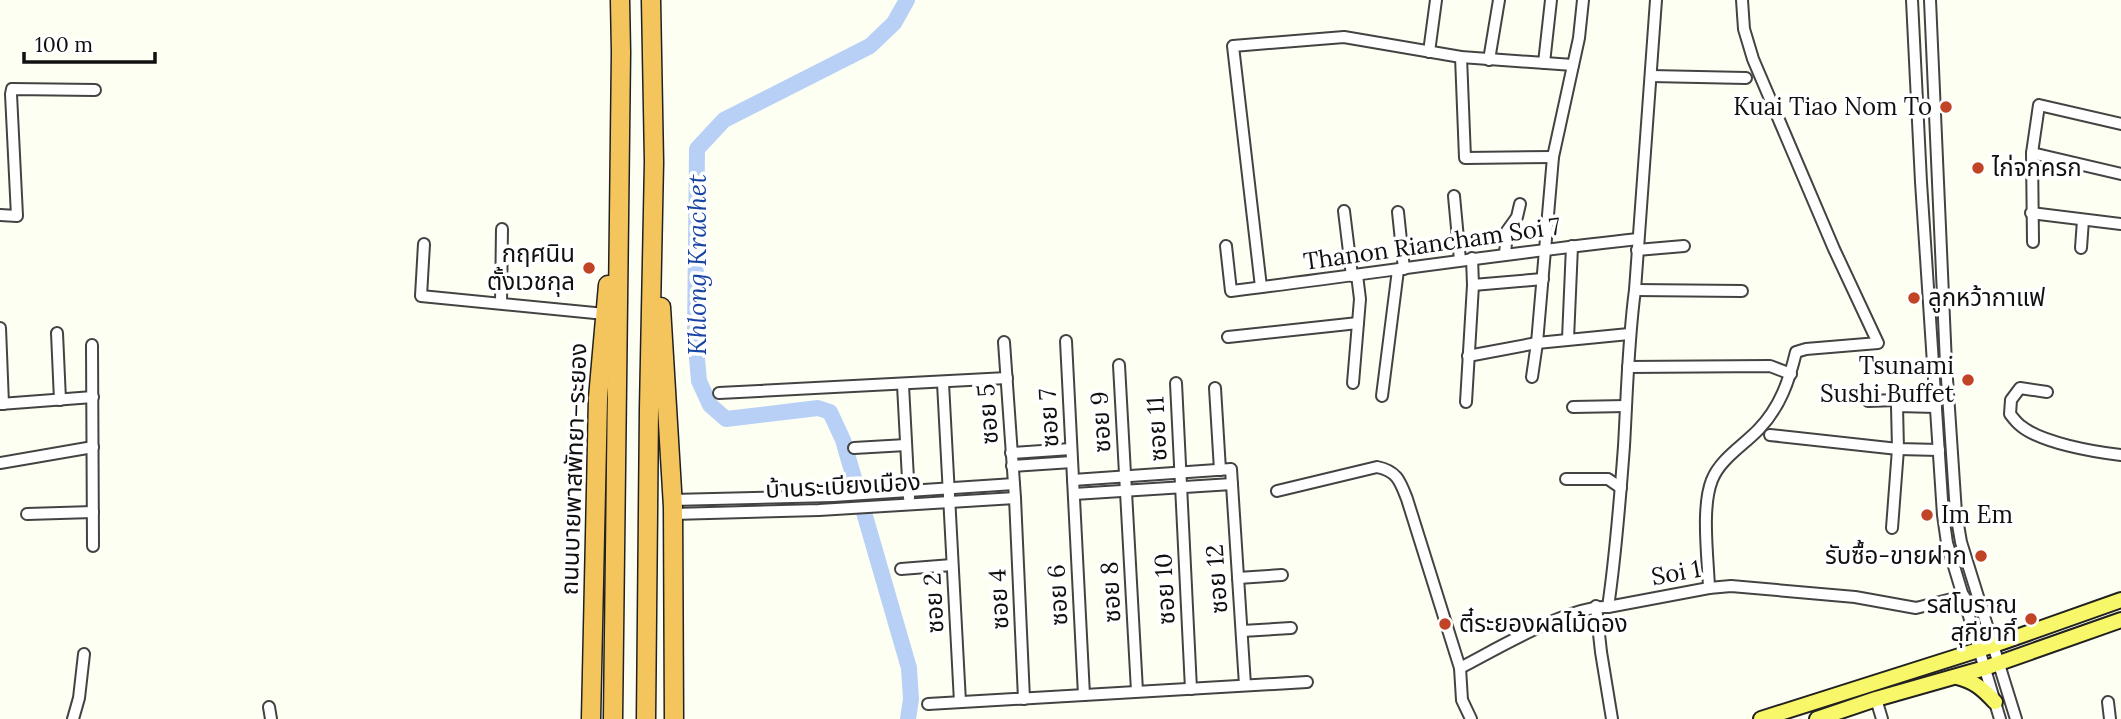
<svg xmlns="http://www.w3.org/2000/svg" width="2121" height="719" viewBox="0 0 2121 719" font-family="Lora,'Noto Sans Thai',serif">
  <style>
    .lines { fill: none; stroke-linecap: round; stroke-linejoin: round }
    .river { stroke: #b8d0f6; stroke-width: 16 }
    .minor-casing { stroke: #434343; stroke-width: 14 }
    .major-casing { stroke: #212121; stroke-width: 18 }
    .highway-casing { stroke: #212121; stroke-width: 21 }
    .minor { stroke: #fff; stroke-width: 10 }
    .major { stroke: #f8f76a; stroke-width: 14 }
    .highway { stroke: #f4c55d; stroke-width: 18 }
    .poi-dot { fill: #c14427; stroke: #fff; stroke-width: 2.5 }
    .labels { text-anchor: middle; stroke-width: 7; stroke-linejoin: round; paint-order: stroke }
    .poi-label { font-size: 24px; fill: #101010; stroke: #fff; text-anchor: end }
    .street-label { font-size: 24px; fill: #101010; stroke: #fff }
    .water-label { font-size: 26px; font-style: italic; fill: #1845a3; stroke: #fff }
  </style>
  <rect width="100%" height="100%" fill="#fefff3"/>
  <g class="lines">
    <path class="river" d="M907,0L894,23L870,46L724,120L697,149L695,335L699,381L710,405L726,419L818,408L830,412L843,440L909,668L911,699L908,719"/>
    <defs>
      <g id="minor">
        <path d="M1912,0L1921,182L1943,515L1947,543L2000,719"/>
        <path d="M1930,0L1946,364L1956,513L1961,542L2016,719"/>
        <path d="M1429,52L1436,0"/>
        <path d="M1461,57L1465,158L1553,157"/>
        <path d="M1489,60L1499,0"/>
        <path d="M1544,63L1551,0"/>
        <path d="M1651,76L1746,78"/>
        <path d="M2032,153L2121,174"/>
        <path d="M1454,196L1460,260"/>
        <path d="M1344,211L1352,276"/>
        <path d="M1398,212L1404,269"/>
        <path d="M2031,213L2121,224"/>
        <path d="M0,215L17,216L11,94L12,89L95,90"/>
        <path d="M2033,242L2032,153L2039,105L2121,124"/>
        <path d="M424,244L421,296L605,314"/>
        <path d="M1226,246L1231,291C1367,274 1501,254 1638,239"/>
        <path d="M2081,248L2083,220"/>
        <path d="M1637,250L1684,246"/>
        <path d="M1505,254L1507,231L1517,217L1520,204"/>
        <path d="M1473,285L1543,279"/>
        <path d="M1261,287L1233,46L1344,37L1461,57L1573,65"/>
        <path d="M1635,290L1742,291"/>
        <path d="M501,303L502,229"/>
        <path d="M0,328L3,404"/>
        <path d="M57,333L60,400"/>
        <path d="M1228,337L1358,323"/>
        <path d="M1568,339L1572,246"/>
        <path d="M1066,341L1084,695"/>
        <path d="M1004,342L1015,498L1024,699"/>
        <path d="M92,345L93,546"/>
        <path d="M1468,356L1537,343L1629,334"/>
        <path d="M1119,365L1137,691"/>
        <path d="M1628,367L1770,366L1791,374"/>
        <path d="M1532,377L1537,343L1553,157L1579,38L1583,0"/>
        <path d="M943,383L960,702"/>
        <path d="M1176,383L1191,689"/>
        <path d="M1353,383L1360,299L1357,275"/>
        <path d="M903,385L909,498"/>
        <path d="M1215,388L1220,470"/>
        <path d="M2047,392L2020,388L2011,400L2010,414C2013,418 2017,423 2021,426C2042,443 2094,452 2121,455"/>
        <path d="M719,393L1007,378"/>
        <path d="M1382,396L1398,270"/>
        <path d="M1868,401L1897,400V406"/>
        <path d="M1466,402L1473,285L1472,258"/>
        <path d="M0,404L93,397"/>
        <path d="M1573,407L1626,406"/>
        <path d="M1770,435L1898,449L1939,450"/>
        <path d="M854,448L906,445"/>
        <path d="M1011,453L1071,449"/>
        <path d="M0,463L93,447"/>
        <path d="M1012,466L1072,462"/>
        <path d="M1566,479H1608L1621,488"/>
        <path d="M1073,480L1231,469L1245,685"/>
        <path d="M1277,491L1377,467C1397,471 1400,481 1407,499L1460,668"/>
        <path d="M1074,494L1232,484"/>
        <path d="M672,500L833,496L1014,484"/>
        <path d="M27,514L93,512"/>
        <path d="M673,514L819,510L1015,498"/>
        <path d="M1892,528L1898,449L1897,406L1936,407"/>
        <path d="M901,569L952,565"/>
        <path d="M1238,578L1282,575"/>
        <path d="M1709,588C1708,558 1701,507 1712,480C1720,459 1744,445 1759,429C1780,407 1789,381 1796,352L1806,349L1878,343L1834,249L1753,59L1744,29L1742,0"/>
        <path d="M1596,606L1601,652L1612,719"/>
        <path d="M1608,607C1616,553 1620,500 1624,446C1627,394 1628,342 1635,290L1656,0"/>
        <path d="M1242,631L1291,628"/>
        <path d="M1876,699L1882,719"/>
        <path d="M2108,702L2110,719"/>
        <path d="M928,704L1307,682"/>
        <path d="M269,707L271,719"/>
        <path d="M73,719L79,698L84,654"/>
        <path d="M1471,719L1462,700L1460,668C1495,650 1570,605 1608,607L1709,588L1731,586L1855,597L1916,608L1964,596"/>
      </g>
      <g id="major">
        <path d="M1957,677C1974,681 1983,689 1995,702"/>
        <path d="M1761,719L1994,645L2121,600"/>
        <path d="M1817,719L1876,699L1985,668L2121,620"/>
      </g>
      <g id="highway">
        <path d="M661,307L673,507L674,719"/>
        <path d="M591,719L598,398L608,285"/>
        <path d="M613,719L621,52L620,0"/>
        <path d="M646,719L649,409L654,162L651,0"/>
      </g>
    </defs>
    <use href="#minor" class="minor-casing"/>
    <use href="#major" class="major-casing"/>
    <use href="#highway" class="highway-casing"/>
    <use href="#minor" class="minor"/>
    <use href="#major" class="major"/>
    <use href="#highway" class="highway"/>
  </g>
  <g class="poi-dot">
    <circle cx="1946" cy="107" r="7"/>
    <circle cx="1978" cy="168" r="7"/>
    <circle cx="589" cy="268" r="7"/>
    <circle cx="1914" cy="298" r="7"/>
    <circle cx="1968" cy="380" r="7"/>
    <circle cx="1927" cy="515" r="7"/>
    <circle cx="1981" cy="556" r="7"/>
    <circle cx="2031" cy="619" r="7"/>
    <circle cx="1445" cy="624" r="7"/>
  </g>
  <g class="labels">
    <g class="poi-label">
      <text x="1932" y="115">Kuai Tiao Nom To</text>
      <text x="1992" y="176" text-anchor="start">ไก่จกครก</text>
      <text x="575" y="262">กฤศนิน<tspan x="575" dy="28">ตั้งเวชกุล</tspan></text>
      <text x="1928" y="306" text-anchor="start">ลูกหว้ากาแฟ</text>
      <text x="1954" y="374">Tsunami<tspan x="1954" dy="28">Sushi Buffet</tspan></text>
      <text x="1941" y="523" text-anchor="start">Im Em</text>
      <text x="1967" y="564">รับซื้อ-ขายฝาก</text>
      <text x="2017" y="613">รสโบราณ<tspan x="2017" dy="28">สุกียากี์</tspan></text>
      <text x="1459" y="632" text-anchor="start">ตี๋ระยองผลไม้ดอง</text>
    </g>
    <g class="street-label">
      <text transform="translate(1432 244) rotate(-8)" y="8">Thanon Riancham Soi 7</text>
      <text transform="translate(988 414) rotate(-94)" y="8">ซอย 5</text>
      <text transform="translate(1049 418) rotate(-93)" y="8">ซอย 7</text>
      <text transform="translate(1101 422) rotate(-93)" y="8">ซอย 9</text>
      <text transform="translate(1157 429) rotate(-93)" y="8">ซอย 11</text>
      <text transform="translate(574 469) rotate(-88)" y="8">ถนนบายพาสพัทยา–ระยอง</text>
      <text transform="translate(843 486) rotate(-3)" y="8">บ้านระเบียงเมือง</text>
      <text transform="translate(1676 573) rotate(-10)" y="8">Soi 1</text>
      <text transform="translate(1217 579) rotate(-94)" y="8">ซอย 12</text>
      <text transform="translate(1165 589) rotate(-93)" y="8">ซอย 10</text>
      <text transform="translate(1111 592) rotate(-93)" y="8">ซอย 8</text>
      <text transform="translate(1058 595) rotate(-93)" y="8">ซอย 6</text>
      <text transform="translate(999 599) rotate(-93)" y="8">ซอย 4</text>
      <text transform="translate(934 603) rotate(-93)" y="8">ซอย 2</text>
    </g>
    <g class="water-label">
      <text transform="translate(697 265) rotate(-90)" y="9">Khlong Krachet</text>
    </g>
  </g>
  <path d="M24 52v10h131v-10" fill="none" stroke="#101010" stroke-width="3.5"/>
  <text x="35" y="52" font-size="21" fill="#101010" stroke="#ffffff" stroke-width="5" paint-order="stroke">100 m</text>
</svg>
